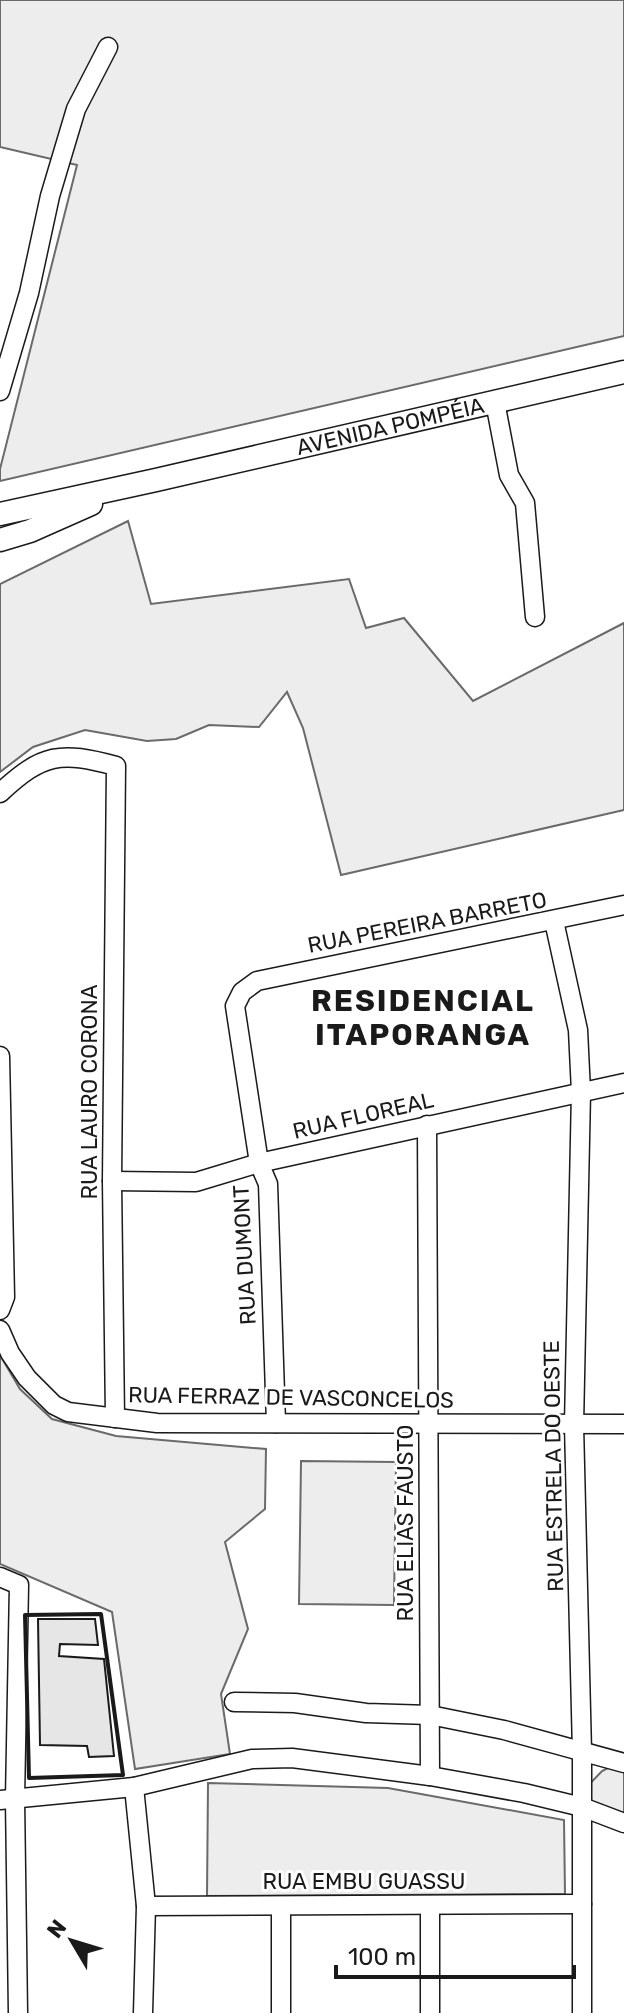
<svg xmlns="http://www.w3.org/2000/svg" width="624" height="2013" viewBox="0 0 624 2013" font-family="Rubik,sans-serif">
  <style>
    .built { fill: #ededed; stroke: #6a6a6a; stroke-width: 2 }
    .building { fill: #e6e6e6; stroke: #1a1a1a; stroke-width: 2 }
    .lines { fill: none; stroke-linecap: round; stroke-linejoin: round }
    .minor-casing { stroke: #1a1a1a; stroke-width: 21 }
    .major-casing { stroke: #1a1a1a; stroke-width: 25 }
    .minor { stroke: #fff; stroke-width: 18 }
    .major { stroke: #fff; stroke-width: 22 }
    .wall { stroke: #1a1a1a; stroke-width: 4 }
    .labels { text-anchor: middle; stroke-width: 6; stroke-linejoin: round; paint-order: stroke }
    .street-label { font-size: 22px; fill: #1a1a1a; stroke: #fff }
    .district-label { font-size: 30px; font-weight: bold; letter-spacing: 2px; fill: #1a1a1a; stroke: #fff }
  </style>
  <rect width="100%" height="100%" fill="#fff"/>
  <g class="built">
    <path d="M0,0H624V336L0,481V469L77,165L0,147Z"/>
    <path d="M128,521L151,604L349,579L366,628L404,618L473,701L624,623V810L341,875L303,728L287,692L259,727L209,725L176,739L147,741L85,730L33,747L0,772V584Z"/>
    <path d="M0,1355L20,1389L52,1419L116,1436L266,1449L265,1509L225,1542L248,1629L221,1694L230,1754L135,1769L112,1612L0,1564Z"/>
    <path d="M301,1461L396,1462L394,1605L299,1604Z"/>
    <path d="M624,1760V1820L599,1811L583,1791L602,1771Z"/>
    <path d="M208,1783L388,1788L564,1820L565,1894L207,1896Z"/>
  </g>
  <path class="building" d="M38,1619H95L98,1645L60,1644L59,1656L104,1659L114,1756L89,1757L87,1746L40,1745Z"/>
  <g class="lines">
    <defs>
      <g id="minor">
        <path d="M0,391L29,293L50,196L76,109L108,47"/>
        <path d="M495,402L509,475L525,503L535,617"/>
        <path d="M0,793C43,753 60,751 116,766L112,1181L115,1418"/>
        <path d="M554,921L578,1030L581,1092L574,1425L582,1752V2013"/>
        <path d="M0,1056L5,1297L0,1310"/>
        <path d="M427,1125L430,1776"/>
        <path d="M112,1181L196,1182L259,1163L624,1083"/>
        <path d="M0,1330L10,1353L27,1378L54,1405L68,1412L157,1423L624,1424"/>
        <path d="M276,1423L268,1184L259,1163L235,1006L242,992L257,981L624,905"/>
        <path d="M0,1577L19,1585L15,1799L18,2013"/>
        <path d="M234,1702L295,1703L366,1713L430,1715L504,1730L624,1763"/>
        <path d="M134,1787L146,1906L143,2013"/>
        <path d="M0,1800L134,1787L252,1759L292,1758L430,1776L524,1793L582,1807L624,1823"/>
        <path d="M430,1905V2013"/>
        <path d="M146,1906L582,1904"/>
        <path d="M281,1906V2013"/>
      </g>
      <g id="major">
        <path id="s1" d="M0,514L156,480L624,372"/>
        <path d="M0,540L30,531L91,504"/>
      </g>
    </defs>
    <use href="#minor" class="minor-casing"/>
    <use href="#major" class="major-casing"/>
    <use href="#minor" class="minor"/>
    <use href="#major" class="major"/>
    <path class="wall" d="M101,1614L123,1775L29,1778L25,1615Z"/>
  </g>
  <g class="labels">
    <g class="street-label">
      <text dy="8" stroke="none"><textPath href="#s1" startOffset="400">AVENIDA POMPÉIA</textPath></text>
      <text transform="translate(427 922) rotate(-11)" y="8">RUA PEREIRA BARRETO</text>
      <text transform="translate(89 1092) rotate(-90)" y="8">RUA LAURO CORONA</text>
      <text transform="translate(363 1115) rotate(-13)" y="8">RUA FLOREAL</text>
      <text transform="translate(244 1255) rotate(-93)" y="8">RUA DUMONT</text>
      <text transform="translate(291 1397) rotate(1)" y="8">RUA FERRAZ DE VASCONCELOS</text>
      <text transform="translate(553 1466) rotate(-91)" y="8">RUA ESTRELA DO OESTE</text>
      <text transform="translate(405 1523) rotate(-90)" y="8">RUA ELIAS FAUSTO</text>
      <text x="364" y="1889">RUA EMBU GUASSU</text>
    </g>
    <g class="district-label">
      <text x="423" y="1011">RESIDENCIAL<tspan x="423" dy="34">ITAPORANGA</tspan></text>
    </g>
  </g>
  <g transform="translate(72 1941) rotate(308)" stroke="#ffffff" stroke-width="6" paint-order="stroke">
  <path d="M0-6L14 30L0 20L-14 30Z" fill="#1a1a1a"/>
  <text y="-12" font-size="22" font-weight="bold" text-anchor="middle" fill="#1a1a1a">N</text>
  </g>
  <path d="M336 1965v12h238v-12" fill="none" stroke="#1a1a1a" stroke-width="4"/>
  <text x="348" y="1965" font-size="24" fill="#1a1a1a" stroke="#ffffff" stroke-width="6" paint-order="stroke">100 m</text>
</svg>
